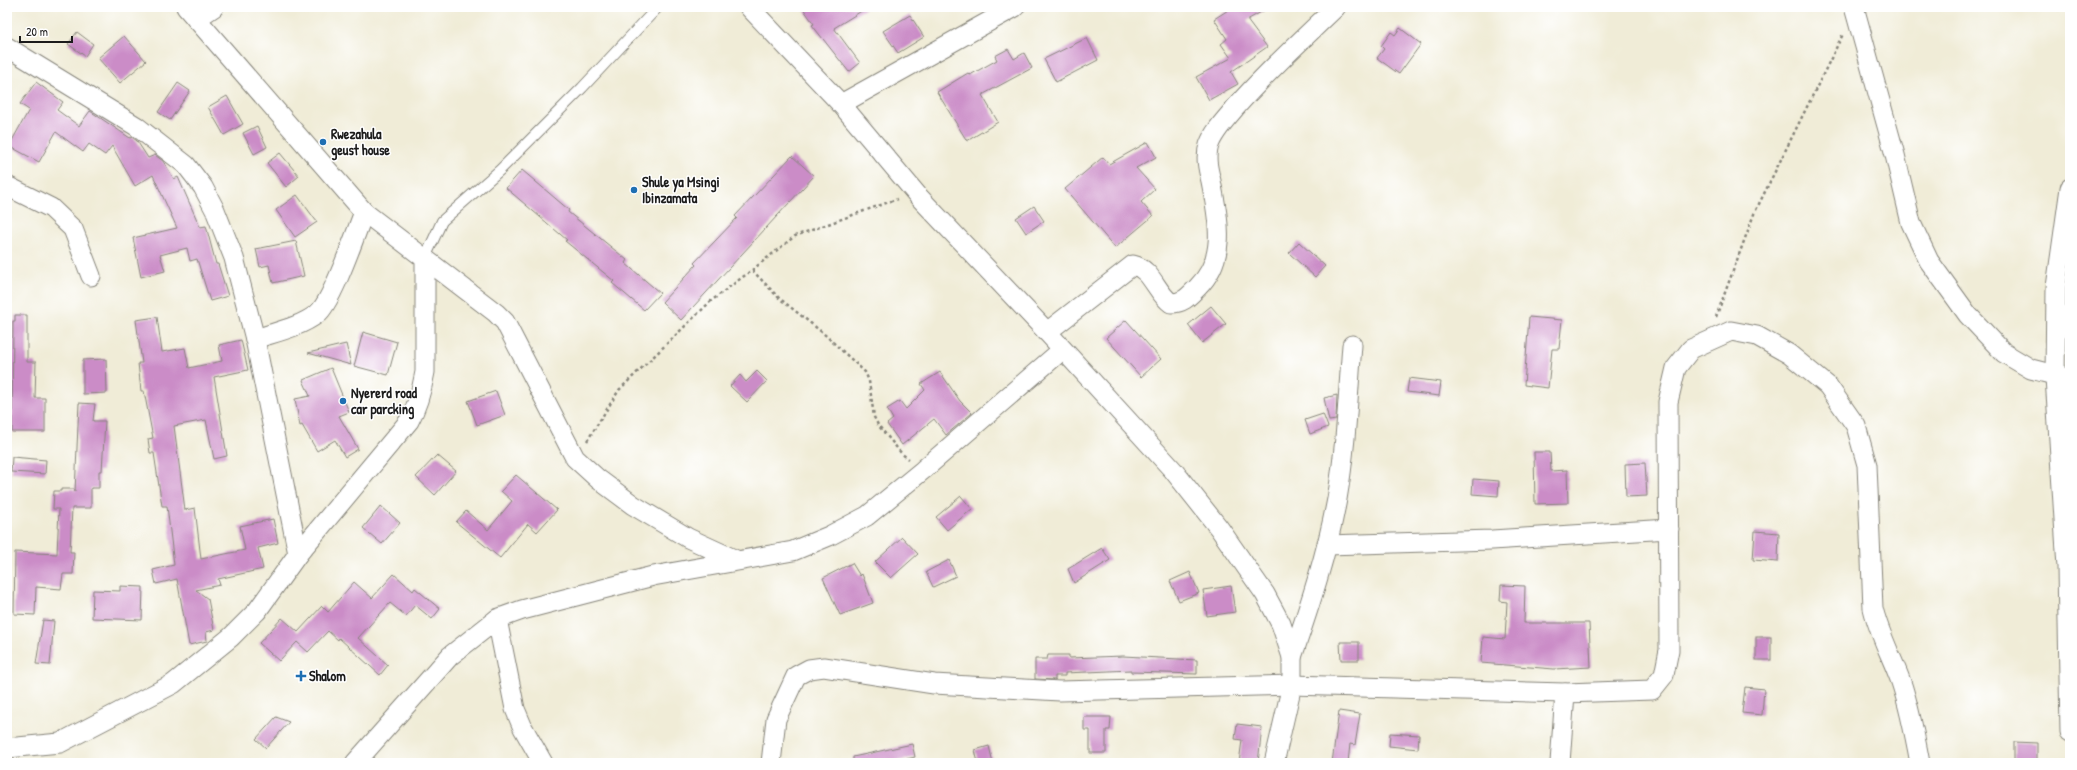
<svg xmlns="http://www.w3.org/2000/svg" width="2077" height="770" viewBox="0 0 2077 770" font-family="'Patrick Hand',sans-serif">
  <style>
    .building { fill: #cb8cc7 }
    .lines { fill: none; stroke-linecap: round; stroke-linejoin: round }
    .service-casing { stroke: #86847a; stroke-width: 12 }
    .minor-casing { stroke: #86847a; stroke-width: 21 }
    .path { stroke: #86847a; stroke-width: 2.5; stroke-dasharray: 3 3; stroke-linecap: butt }
    .service { stroke: #fff; stroke-width: 10 }
    .minor { stroke: #fff; stroke-width: 19 }
    .poi-dot { fill: #1f6fb2; stroke: #fff; stroke-width: 1.5 }
    .labels { text-anchor: middle; stroke-width: 3; stroke-linejoin: round; paint-order: stroke }
    .poi-label { font-size: 14px; font-weight: bold; fill: #1c1c1c; stroke: #fff; text-anchor: start }
  </style>
  <rect width="100%" height="100%" fill="#fff"/>
  <filter id="ink" filterUnits="userSpaceOnUse"><feTurbulence type="fractalNoise" baseFrequency=".025" numOctaves="2"/><feDisplacementMap in="SourceGraphic" scale="8" xChannelSelector="R" yChannelSelector="G"/><feConvolveMatrix kernelMatrix="1 2 1 2 8 2 1 2 1" color-interpolation-filters="sRGB"/></filter>
  <filter id="wash" filterUnits="userSpaceOnUse"><feTurbulence type="fractalNoise" baseFrequency=".012" numOctaves="4" result="noise"/><feDisplacementMap in="SourceGraphic" scale="16" xChannelSelector="R" yChannelSelector="G"/><feGaussianBlur stdDeviation="0.9" result="paint"/><feColorMatrix in="noise" values="0 0 0 0 0 0 0 0 0 0 0 0 0 0 0 0 0 1.4 0 .05"/><feComposite in="paint" operator="in"/></filter>
  <g filter="url(#wash)">
    <rect width="100%" height="100%" fill="#f0ecd7"/>
    <g id="blocks">
      <g class="building">
        <path d="M802,7H868L834,28L860,63L849,72L812,25L814,24Z"/>
        <path d="M1233,7H1270L1247,20L1267,47L1231,72L1238,84L1209,100L1196,77L1231,58L1221,44L1227,39L1214,19Z"/>
        <path d="M910,15L924,37L898,53L883,31Z"/>
        <path d="M1400,28L1421,44L1399,74L1377,58L1384,49L1381,46L1391,32L1395,35Z"/>
        <path d="M77,32L93,44L85,56L68,44Z"/>
        <path d="M124,36L146,61L120,83L98,58Z"/>
        <path d="M1087,38L1098,60L1056,82L1044,59Z"/>
        <path d="M1008,49L1014,59L1024,53L1032,68L982,95L998,122L967,141L937,92L968,73L970,75L997,60L995,56Z"/>
        <path d="M36,82L63,102L57,110L79,126L90,111L130,138L132,137L137,141L148,158L155,155L163,161L174,179L178,177L200,227L206,226L216,264H218L228,296L210,301L197,259L190,261L187,248L160,255L165,271L141,277L133,238L177,228L153,175L135,186L112,146L105,155L89,144L83,152L56,132L39,162L9,146L29,110L20,104Z"/>
        <path d="M178,83L190,91L170,120L158,112Z"/>
        <path d="M227,96L243,124L224,135L208,107Z"/>
        <path d="M257,126L267,147L254,154L243,133Z"/>
        <path d="M1148,142L1156,157L1136,168L1155,189L1141,202L1153,216L1115,248L1065,189L1103,157L1109,164Z"/>
        <path d="M280,153L299,176L286,187L267,163Z"/>
        <path d="M792,156L814,176L681,320L662,302L696,265L694,263L737,218L735,216Z"/>
        <path d="M522,170L569,210L568,212L627,260L625,263L660,293L644,310L612,283L614,281L565,241L567,240L506,188Z"/>
        <path d="M297,195L317,222L295,237L276,210Z"/>
        <path d="M1034,206L1044,221L1026,233L1016,218Z"/>
        <path d="M296,241L304,276L273,283L269,265L260,267L256,249Z"/>
        <path d="M1299,242L1325,266L1315,277L1289,253Z"/>
        <path d="M1211,306L1226,324L1202,343L1188,325Z"/>
        <path d="M15,315H27V362H36L35,398H45V432H12L13,321H15Z"/>
        <path d="M157,317L162,352L185,348L189,368L222,361L219,345L241,340L248,370L214,377L227,456L214,459L206,420L174,426L185,510L195,508L201,559L245,550L240,526L273,519L278,543L258,548L263,569L218,579L220,585L196,590L208,599L214,630L206,632L207,641L189,645L177,579L156,584L153,570L174,565L167,506H162L154,453H150L148,439L153,438L144,391H141L138,363H142L136,320Z"/>
        <path d="M1529,317L1562,320L1559,349H1552L1548,388L1524,385Z"/>
        <path d="M1126,320L1161,359L1141,377L1106,338Z"/>
        <path d="M363,332L397,342L388,375L354,366Z"/>
        <path d="M346,344L351,365L308,353Z"/>
        <path d="M106,359L107,393L83,394V360Z"/>
        <path d="M331,368L349,412L339,416L358,449L345,457L335,440L317,451L302,425L300,426L295,399L310,396L303,380Z"/>
        <path d="M757,371L767,381L747,402L730,386L740,375L746,382Z"/>
        <path d="M940,372L960,401L972,413L946,435L934,419L902,445L887,424L893,419L887,409L900,401L906,409L925,390L921,384Z"/>
        <path d="M1409,378L1441,382L1439,396L1407,392Z"/>
        <path d="M496,391L505,415L477,425L468,401Z"/>
        <path d="M1337,395L1336,420L1329,421L1324,398Z"/>
        <path d="M79,403L95,404L93,421H105L102,471H99V488H91V508H72L70,552H74L73,574H63L61,589L36,587L35,615L14,614L15,552L57,554L59,509H53L54,491H61V489H74L75,492Z"/>
        <path d="M1323,414L1328,427L1310,434L1305,420Z"/>
        <path d="M1534,452H1550L1551,471L1567,470L1568,503L1535,504Z"/>
        <path d="M437,455L456,471L435,495L416,477Z"/>
        <path d="M12,457L46,460L45,474L11,472Z"/>
        <path d="M1645,463L1647,496L1626,497L1625,464Z"/>
        <path d="M516,475L557,510L537,532L528,524L500,558L456,522L466,511L488,530L512,501L501,491Z"/>
        <path d="M1473,479L1499,481L1498,496L1472,494Z"/>
        <path d="M961,496L972,509L947,530L936,517Z"/>
        <path d="M381,506L400,523L382,544L363,528Z"/>
        <path d="M1755,531L1779,533L1778,562L1753,560Z"/>
        <path d="M902,537L918,554L891,578L875,562Z"/>
        <path d="M1102,548L1110,560L1074,583L1068,569Z"/>
        <path d="M949,560L956,576L933,587L926,572Z"/>
        <path d="M852,563L860,576L862,574L873,603L840,615L823,578Z"/>
        <path d="M1190,572L1199,593L1179,601L1170,581Z"/>
        <path d="M394,574L413,591L415,588L440,609L432,619L415,605L406,616L390,603L358,638L388,665L380,675L339,638L338,640L328,631L308,652L297,642L279,661L259,643L282,618L298,632L322,606L328,612L354,582L372,598Z"/>
        <path d="M1501,585L1525,586L1524,623H1589L1591,667L1554,669L1481,663L1483,637L1505,639L1507,602L1500,601Z"/>
        <path d="M120,586L143,587L142,620L92,618L93,590L120,591Z"/>
        <path d="M1231,586L1235,612L1207,616L1203,590Z"/>
        <path d="M43,620L54,621L50,665L36,664Z"/>
        <rect x="1756" y="637" width="15" height="23"/>
        <path d="M1340,642H1359V660H1341Z"/>
        <path d="M1048,655H1069V658L1123,656L1197,660V674L1131,672V670L1065,673V676H1055V680L1035,679V659H1047Z"/>
        <path d="M1745,687L1764,689L1762,715L1742,713Z"/>
        <path d="M1339,711L1360,714L1355,745L1350,744L1348,763H1332Z"/>
        <path d="M276,717L289,722L266,748L256,739Z"/>
        <path d="M1084,717H1111L1110,730H1106V753H1090V730H1084Z"/>
        <path d="M1237,724L1262,727L1258,763H1239L1242,740L1235,739Z"/>
        <path d="M1390,733L1419,735L1418,749L1389,746Z"/>
        <path d="M2014,742L2037,743V763H2014Z"/>
        <path d="M912,744L915,757L890,763H853V757Z"/>
        <path d="M989,746L993,763H978L975,750Z"/>
      </g>
    </g>
  </g>
  <g filter="url(#ink)">
    <use href="#blocks" fill-opacity="0" stroke="#86847a" stroke-width="1"/>
    <g class="lines">
      <defs>
        <path id="service" d="M425,258L442,221L500,170L582,88L658,7"/>
        <g id="minor">
          <path d="M186,7L364,212L496,313L505,322L575,458L598,479L633,505L688,538L736,560"/>
          <path d="M749,7L841,104L919,197L1047,332L1173,470L1219,528L1265,594L1281,624L1292,657V685L1274,763"/>
          <path d="M1854,7L1895,155L1911,223L1929,261L1968,315L2004,353L2031,369L2070,379"/>
          <path d="M196,19L214,7"/>
          <path d="M7,47L136,126L186,165L203,187L215,210L234,258L255,339L298,554"/>
          <path d="M841,104L1015,7"/>
          <path d="M7,186L51,208L73,229L91,276"/>
          <path d="M2070,188L2056,287L2055,377L2067,567L2070,732"/>
          <path d="M1047,332L1133,265C1152,269 1156,293 1171,303C1184,303 1189,296 1198,287C1228,257 1218,218 1211,181C1208,169 1205,157 1209,145C1214,131 1226,119 1235,108C1266,72 1302,40 1336,7"/>
          <path d="M255,339C276,332 300,327 317,314C332,303 356,232 364,212"/>
          <path d="M1327,545L1492,540L1669,529"/>
          <path d="M497,619L515,709L523,728L543,763"/>
          <path d="M1292,657C1310,605 1327,553 1337,499C1346,448 1348,396 1352,345"/>
          <path d="M7,748L60,743L173,684L231,637L257,611L298,554L409,421C418,405 422,389 425,372V258"/>
          <path d="M355,763L450,656L497,619L522,610L653,576L793,551L829,536L867,516L923,470L1062,350"/>
          <path d="M771,763L776,719L796,676L809,669L824,667L934,684L1060,691L1292,685L1565,693L1652,690L1664,675L1669,650L1668,402L1676,368L1691,349L1731,331L1757,336L1789,354L1828,386L1856,426L1867,465L1873,608C1879,634 1892,657 1901,682C1910,709 1915,736 1920,763"/>
          <path d="M1560,763L1565,693"/>
        </g>
      </defs>
      <use href="#service" class="service-casing"/>
      <use href="#minor" class="minor-casing"/>
      <g class="path">
        <path d="M752,270L795,236L897,199"/>
        <path d="M1716,317L1754,214L1843,34"/>
        <path d="M587,441L619,390L711,301L752,270L779,298L823,333L865,372L869,381L874,417L878,425L902,454L909,459"/>
      </g>
      <use href="#service" class="service"/>
      <use href="#minor" class="minor"/>
    </g>
  </g>
  <g class="poi-dot">
    <circle cx="323" cy="142" r="4"/>
    <circle cx="634" cy="190" r="4"/>
    <circle cx="343" cy="401" r="4"/>
    <path d="M299 670h4v4h4v4h-4v4h-4v-4h-4v-4h4z"/>
  </g>
  <g class="labels">
    <g class="poi-label">
      <text x="331" y="139">Rwezahula<tspan x="331" dy="16">geust house</tspan></text>
      <text x="642" y="187">Shule ya Msingi<tspan x="642" dy="16">Ibinzamata</tspan></text>
      <text x="351" y="398">Nyererd road<tspan x="351" dy="16">car parcking</tspan></text>
      <text x="309" y="681">Shalom</text>
    </g>
  </g>
  <rect width="2077" height="770" fill="none" stroke="#fff" stroke-width="24"/>
  <path d="M20 36v6h52v-6" fill="none" stroke="#1c1c1c" stroke-width="2"/>
  <text x="26" y="36" font-size="12" fill="#1c1c1c" stroke="#ffffff" stroke-width="3" paint-order="stroke">20 m</text>
</svg>
